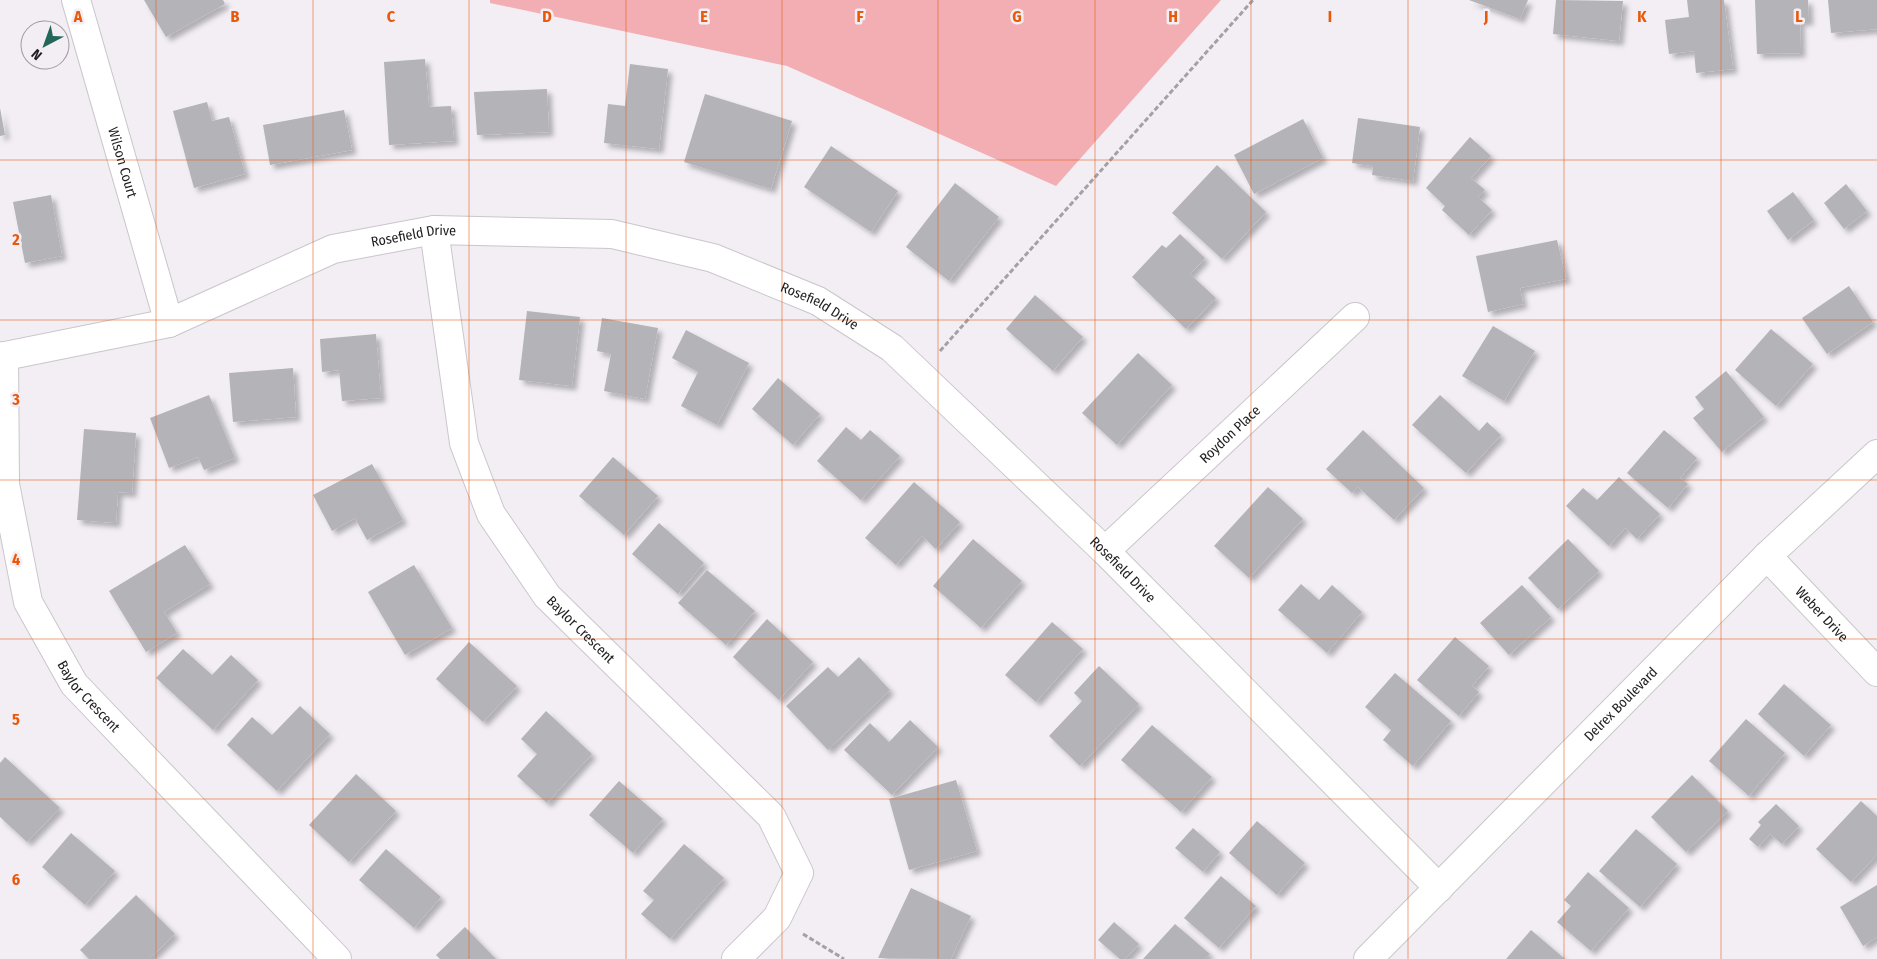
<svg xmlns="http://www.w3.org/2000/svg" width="1877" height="959" viewBox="0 0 1877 959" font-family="'Fira Sans Condensed',sans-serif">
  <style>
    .green { fill: #f2aeb2 }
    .building { fill: #b3b3b8; filter: url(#shadow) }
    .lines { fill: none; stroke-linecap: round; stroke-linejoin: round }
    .street-casing { stroke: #cac6cb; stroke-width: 30 }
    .secondary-casing { stroke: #cac6cb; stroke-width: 30 }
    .path { stroke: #a4a1a5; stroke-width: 3; stroke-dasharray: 5 2.5; stroke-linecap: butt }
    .street { stroke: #fff; stroke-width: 28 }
    .secondary { stroke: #fff; stroke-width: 28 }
    .grid { fill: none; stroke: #e8590c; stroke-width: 1; stroke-opacity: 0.55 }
    .labels { text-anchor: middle; stroke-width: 5; stroke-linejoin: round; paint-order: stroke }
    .street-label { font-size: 14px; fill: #1f1d1f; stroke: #f2eef4 }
    .grid-label { font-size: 16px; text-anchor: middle; font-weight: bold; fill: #e8590c; stroke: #f2eef4; stroke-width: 5; stroke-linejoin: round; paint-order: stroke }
  </style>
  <defs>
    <filter id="shadow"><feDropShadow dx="4.5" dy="4.5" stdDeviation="2.5" flood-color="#0004"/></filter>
  </defs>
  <rect width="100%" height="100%" fill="#f2eef4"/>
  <path class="green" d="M490,0H1221L1056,186L787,66L490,3Z"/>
  <g class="building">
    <path d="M144,0H223L225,4L166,37Z"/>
    <path d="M1469,0H1528L1520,19Z"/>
    <path d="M1556,0L1623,1L1619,41L1553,34Z"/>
    <path d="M1687,0H1724L1733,69L1696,73L1694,51L1669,54L1665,20L1689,17Z"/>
    <path d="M1755,0H1808L1809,21H1800L1801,53L1757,54Z"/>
    <path d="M1828,0H1877V29L1831,33Z"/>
    <path d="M425,59L429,107L451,106L454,141L389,145L384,62Z"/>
    <path d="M630,64L668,69L659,149L604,143L608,104L625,106Z"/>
    <path d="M547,89L549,132L477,135L474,92Z"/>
    <path d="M705,94L792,121L771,189L684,162Z"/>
    <path d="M207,102L212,121L229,117L245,174L194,188L173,111Z"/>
    <path d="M0,108L5,135L0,136Z"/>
    <path d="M344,110L352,150L270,165L263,125Z"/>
    <path d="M1358,118L1420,127L1413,181L1372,175L1373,166L1352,163Z"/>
    <path d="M1303,119L1323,158L1254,194L1234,155Z"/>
    <path d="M1470,137L1491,156L1471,178L1485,190L1478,197L1492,210L1469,235L1442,210L1445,206L1426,188Z"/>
    <path d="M831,146L898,191L871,232L804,187Z"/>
    <path d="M1217,165L1266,212L1222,259L1172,213Z"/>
    <path d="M955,183L999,217L949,281L906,247Z"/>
    <path d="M1846,184L1867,211L1844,229L1824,203Z"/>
    <path d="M1793,192L1814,220L1788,240L1767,211Z"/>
    <path d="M51,195L62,256L25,263L13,202Z"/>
    <path d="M1180,234L1205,258L1190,274L1216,298L1186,329L1132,277L1162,245L1166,248Z"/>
    <path d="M1557,240L1566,279L1520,288L1523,304L1488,312L1476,256Z"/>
    <path d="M1849,286L1873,322L1827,354L1802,318Z"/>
    <path d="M1035,295L1083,337L1053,371L1006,329Z"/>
    <path d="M527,311L580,317L572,386L519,380Z"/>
    <path d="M602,318L658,328L645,399L604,391L611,354L597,351Z"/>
    <path d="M1493,326L1535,351L1504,401L1462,376Z"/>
    <path d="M1771,329L1813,364L1776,406L1735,370Z"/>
    <path d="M686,330L749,363L717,425L681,406L698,372L672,358Z"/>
    <path d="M376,334L381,398L342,401L339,370L322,372L320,339Z"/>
    <path d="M1138,353L1172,385L1117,445L1082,413Z"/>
    <path d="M293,368L296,417L233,422L229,373Z"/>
    <path d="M1726,371L1764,417L1722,452L1693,418L1704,409L1695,397Z"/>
    <path d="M778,378L820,414L793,445L752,409Z"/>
    <path d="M209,395L235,458L204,470L198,457L169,468L150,418Z"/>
    <path d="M1440,395L1479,431L1487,422L1501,435L1466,473L1412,425Z"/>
    <path d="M846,427L861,440L870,430L900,456L861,500L817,461Z"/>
    <path d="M84,429L136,433L132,493L118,492L116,523L77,520Z"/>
    <path d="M1363,430L1424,488L1394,520L1358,487L1352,493L1326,469Z"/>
    <path d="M1664,430L1697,458L1680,478L1688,484L1668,508L1627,473Z"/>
    <path d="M613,457L658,496L624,535L579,496Z"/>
    <path d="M372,464L403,520L367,540L355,518L332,531L313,495Z"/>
    <path d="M1619,477L1660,514L1637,539L1625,528L1609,546L1566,506L1583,488L1597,500Z"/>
    <path d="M914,482L960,522L936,549L922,536L896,565L865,538Z"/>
    <path d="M1268,487L1303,519L1249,578L1214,546Z"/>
    <path d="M659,523L704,563L678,594L632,554Z"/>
    <path d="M973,539L1022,581L981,628L933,586Z"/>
    <path d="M1568,539L1599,571L1558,609L1528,578Z"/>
    <path d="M185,545L210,584L164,612L177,633L146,652L109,591Z"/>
    <path d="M414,565L452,628L405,655L368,592Z"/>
    <path d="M707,570L755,611L726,645L678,603Z"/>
    <path d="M1301,584L1319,600L1332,585L1362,612L1327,653L1278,610Z"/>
    <path d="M1522,585L1551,617L1509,655L1480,623Z"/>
    <path d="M767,619L813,662L779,700L733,657Z"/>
    <path d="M1052,622L1083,649L1036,702L1005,675Z"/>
    <path d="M1455,637L1489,666L1472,686L1479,692L1459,716L1417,680Z"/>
    <path d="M469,642L517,686L483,722L436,679Z"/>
    <path d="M183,649L212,675L231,655L258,680L213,730L156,678Z"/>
    <path d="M859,657L890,690L828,750L786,706L828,667L838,677Z"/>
    <path d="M1099,666L1139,704L1080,766L1049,736L1082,701L1074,693Z"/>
    <path d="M1395,673L1451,721L1413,766L1383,740L1391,730L1365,707Z"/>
    <path d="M1784,684L1831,725L1804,756L1758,714Z"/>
    <path d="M300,706L330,734L277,791L227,745L252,717L272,735Z"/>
    <path d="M546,711L592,754L547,803L517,776L537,754L521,739Z"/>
    <path d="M1746,719L1785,753L1749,796L1709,761Z"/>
    <path d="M910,720L938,747L892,795L844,750L870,723L889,742Z"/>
    <path d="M1152,725L1212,777L1181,812L1121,760Z"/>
    <path d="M5,757L60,808L27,842L0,817V763Z"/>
    <path d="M356,774L396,811L349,862L309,825Z"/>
    <path d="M1692,775L1728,811L1686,852L1651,817Z"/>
    <path d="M956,780L977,851L909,870L889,799Z"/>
    <path d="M619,781L663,819L633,853L589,815Z"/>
    <path d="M1861,801L1877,816V855L1851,882L1816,849Z"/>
    <path d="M1776,804L1799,826L1782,844L1770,834L1758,847L1749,839L1761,825L1758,822Z"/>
    <path d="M1257,821L1305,863L1277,895L1229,853Z"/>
    <path d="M1193,828L1220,852L1203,872L1175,848Z"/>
    <path d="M1636,829L1677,864L1640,907L1599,871Z"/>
    <path d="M71,833L115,871L85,905L42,867Z"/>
    <path d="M684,844L724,878L670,939L641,914L654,900L643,891Z"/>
    <path d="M386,849L441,897L414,928L359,880Z"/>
    <path d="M1588,872L1629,908L1591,951L1557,922L1571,906L1564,900Z"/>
    <path d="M1221,876L1256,906L1219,948L1184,918Z"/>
    <path d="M1877,885V937L1863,946L1840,907Z"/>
    <path d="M911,888L971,916L951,959L878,958Z"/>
    <path d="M136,895L175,934L149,959H89L80,950Z"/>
    <path d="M1114,922L1139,944L1125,959H1120L1098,940Z"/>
    <path d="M1175,924L1210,954L1205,959H1143Z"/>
    <path d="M465,927L496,959H440L436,955Z"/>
    <path d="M1531,930L1565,959H1506Z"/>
  </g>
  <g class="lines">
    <defs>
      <g id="street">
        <path id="s1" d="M76,0L169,323"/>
        <path id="s2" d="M434,230L464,443L491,514L547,596L771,816L799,873L777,918L736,959"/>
        <path id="s3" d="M4,356L5,484L28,602L74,684L337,959"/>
        <path id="s4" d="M0,357L169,323L333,249L434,230L612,234L713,258L818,301L892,348L1105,551L1439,888"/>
        <path id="s5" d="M1105,551L1355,317"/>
        <path id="s6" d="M1767,556L1877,672"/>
      </g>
      <g id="secondary">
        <path id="s7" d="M1368,959L1767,556L1877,454"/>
      </g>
    </defs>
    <use href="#street" class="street-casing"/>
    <use href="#secondary" class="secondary-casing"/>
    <g class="path">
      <path d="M940,351L1253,0"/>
      <path d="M803,934L844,959"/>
    </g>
    <use href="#street" class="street"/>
    <use href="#secondary" class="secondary"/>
  </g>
  <path class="grid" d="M156,0V959M313,0V959M469,0V959M626,0V959M782,0V959M938,0V959M1095,0V959M1251,0V959M1408,0V959M1564,0V959M1721,0V959M0,160H1877M0,320H1877M0,480H1877M0,639H1877M0,799H1877"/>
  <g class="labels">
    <g class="street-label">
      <text dy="5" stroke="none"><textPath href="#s1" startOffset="169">Wilson Court</textPath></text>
      <text dy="5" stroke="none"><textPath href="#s4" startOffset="434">Rosefield Drive</textPath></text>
      <text dy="5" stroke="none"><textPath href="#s4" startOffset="854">Rosefield Drive</textPath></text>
      <text dy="5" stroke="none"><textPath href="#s5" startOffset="171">Roydon Place</textPath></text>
      <text dy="5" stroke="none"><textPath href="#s4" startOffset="1258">Rosefield Drive</textPath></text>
      <text dy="5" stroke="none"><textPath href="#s6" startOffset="80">Weber Drive</textPath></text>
      <text dy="5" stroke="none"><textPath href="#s2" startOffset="438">Baylor Crescent</textPath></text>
      <text dy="5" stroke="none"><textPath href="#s3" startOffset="361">Baylor Crescent</textPath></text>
      <text dy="5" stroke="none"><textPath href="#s7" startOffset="359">Delrex Boulevard</textPath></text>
    </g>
  </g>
  <g class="grid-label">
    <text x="78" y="22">A</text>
    <text x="235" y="22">B</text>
    <text x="391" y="22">C</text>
    <text x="547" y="22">D</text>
    <text x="704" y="22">E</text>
    <text x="860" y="22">F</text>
    <text x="1017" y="22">G</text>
    <text x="1173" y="22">H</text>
    <text x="1330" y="22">I</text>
    <text x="1486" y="22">J</text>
    <text x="1642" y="22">K</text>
    <text x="1799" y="22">L</text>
    <text x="16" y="245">2</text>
    <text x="16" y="405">3</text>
    <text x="16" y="565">4</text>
    <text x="16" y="725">5</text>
    <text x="16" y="885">6</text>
  </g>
  <g transform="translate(45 45) rotate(221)"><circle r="24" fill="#f2eef4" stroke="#9e9a9f"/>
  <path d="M0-4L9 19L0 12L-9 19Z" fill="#226759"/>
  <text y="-8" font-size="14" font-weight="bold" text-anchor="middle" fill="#1f1d1f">N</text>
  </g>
</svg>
